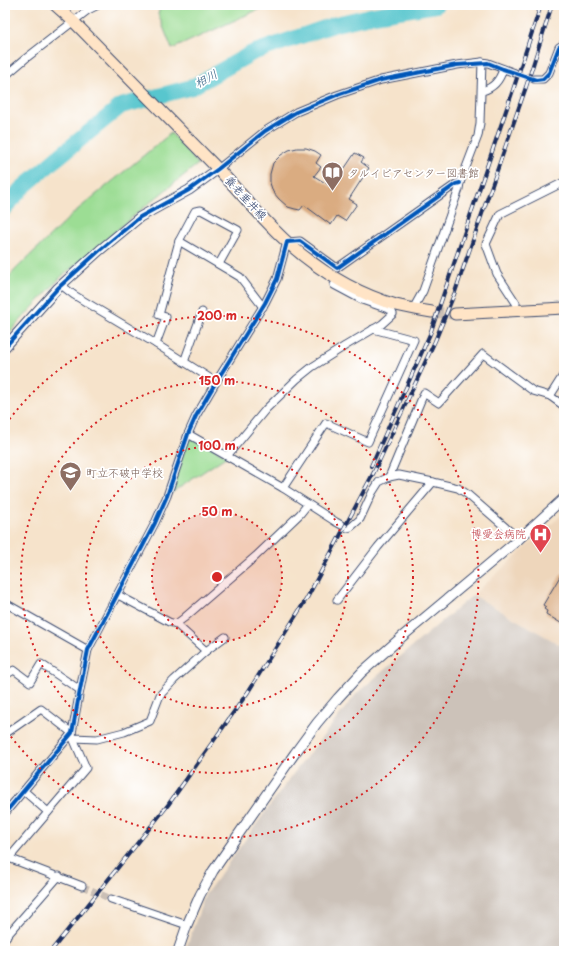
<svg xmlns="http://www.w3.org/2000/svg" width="569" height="956" viewBox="0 0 569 956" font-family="'Playpen Sans','Klee One',sans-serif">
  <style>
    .built { fill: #eed6bb }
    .industrial { fill: #ccc2b9 }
    .green { fill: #9cdd94; stroke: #5c8679 }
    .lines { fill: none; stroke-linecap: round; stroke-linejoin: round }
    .river { stroke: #58c6ce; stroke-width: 16 }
    .building { fill: #daac81 }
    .minor-tunnel { stroke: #cabfb5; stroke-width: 7; stroke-dasharray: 7 3.5; stroke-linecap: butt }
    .secondary-tunnel { stroke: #cabfb5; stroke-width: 11; stroke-dasharray: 11 5.5; stroke-linecap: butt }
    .minor-casing { stroke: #3c4a6e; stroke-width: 9 }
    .tertiary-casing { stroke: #3c4a6e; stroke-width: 11 }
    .secondary-casing { stroke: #3c4a6e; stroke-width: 13 }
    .minor { stroke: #fff; stroke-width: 7 }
    .tertiary { stroke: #fff; stroke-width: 9 }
    .secondary { stroke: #ffe4c6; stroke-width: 11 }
    .rail-casing { stroke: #1b2f5e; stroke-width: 4 }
    .rail { stroke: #fff; stroke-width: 2.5; stroke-dasharray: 8; stroke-linecap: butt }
    .cycleway-casing { stroke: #fff; stroke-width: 6 }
    .cycleway { stroke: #0057b8; stroke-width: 4 }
    .ring { fill: none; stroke: #d62828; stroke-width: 2; stroke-dasharray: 2 4 }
    .labels { text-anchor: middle; stroke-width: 3.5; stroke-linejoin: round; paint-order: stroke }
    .education-label { font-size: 11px; fill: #785e54; stroke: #fff; text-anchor: start }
    .street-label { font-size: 11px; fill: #1b2f5e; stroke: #fff }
    .health-label { font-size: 11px; fill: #be3a42; stroke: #fff; text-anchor: end }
    .water-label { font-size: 12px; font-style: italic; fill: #2d5c80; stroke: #fff }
    .centre { fill: #d62828; stroke: #fff; stroke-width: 2 }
    .ring-label { font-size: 12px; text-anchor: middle; font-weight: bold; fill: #d62828; stroke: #fff; stroke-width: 3.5; stroke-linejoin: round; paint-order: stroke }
  </style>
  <rect width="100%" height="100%" fill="#fff"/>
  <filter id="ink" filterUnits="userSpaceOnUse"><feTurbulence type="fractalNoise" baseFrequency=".025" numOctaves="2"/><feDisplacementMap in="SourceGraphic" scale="8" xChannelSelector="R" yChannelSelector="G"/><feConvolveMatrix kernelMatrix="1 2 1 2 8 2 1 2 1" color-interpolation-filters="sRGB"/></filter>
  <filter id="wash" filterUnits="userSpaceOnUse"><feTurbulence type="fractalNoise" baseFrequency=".012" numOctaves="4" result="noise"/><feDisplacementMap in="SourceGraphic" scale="16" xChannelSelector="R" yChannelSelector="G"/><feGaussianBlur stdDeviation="0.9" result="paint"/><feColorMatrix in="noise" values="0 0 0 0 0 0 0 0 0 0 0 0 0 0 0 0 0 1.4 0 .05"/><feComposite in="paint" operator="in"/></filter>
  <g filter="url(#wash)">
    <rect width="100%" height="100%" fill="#f6e3cb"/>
    <path class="built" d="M564,513V647L473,595Z"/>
    <path class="industrial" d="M473,595L564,647V951H185L205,895L293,774L357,693Z"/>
    <g class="green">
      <path d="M161,5H266V6L172,49L158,14Z"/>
      <path d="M171,133L198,164L142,209L61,277L5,337V281L16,269L76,211Z"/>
      <path d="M188,434L227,456L167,496Z"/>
    </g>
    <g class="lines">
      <path class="river" d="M5,208L21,189L56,159L121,106L192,87L252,53L336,24L374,15L436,5"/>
    </g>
    <g id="blocks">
      <g class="building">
        <path d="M297,148H306L315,151L321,155L316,163L321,167L314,176L332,187L355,153L364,158L361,162L369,168L349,199L357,204L345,221L337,216L331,225L304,205L300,210L295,209L288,207L279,199L273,192L270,183V174L273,163L281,155L289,150Z"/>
        <path d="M562,573L564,574V625L546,614L547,611L544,609L546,607L543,605Z"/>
      </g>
    </g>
  </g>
  <g filter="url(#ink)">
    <use href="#blocks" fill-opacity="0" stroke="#3c4a6e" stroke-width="1"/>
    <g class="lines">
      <g class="minor-tunnel">
        <path d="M515,73L534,79"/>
        <path d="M82,886L111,899"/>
      </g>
      <path class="secondary-tunnel" d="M432,312L455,314"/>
      <defs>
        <g id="minor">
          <path d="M5,76L25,59L88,10L98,5"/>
          <path d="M534,79H543L549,73L559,47L564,44"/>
          <path d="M482,91C493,88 500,80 503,69"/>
          <path d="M218,169L265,131L296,112L337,95L381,80L457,65L482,62L488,63L515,73"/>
          <path d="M179,241L195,211L201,210L238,230L219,264"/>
          <path d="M61,285L74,295L156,344"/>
          <path d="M516,303L497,274L486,244L500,214L564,182"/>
          <path d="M413,309L423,291L459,189L460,183L478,136L480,123L482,62"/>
          <path d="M184,362L202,312"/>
          <path d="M216,382L156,344L166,317L159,315L179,241L240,277L263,307"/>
          <path d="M550,396L564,374"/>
          <path d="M188,434L283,488L336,522L347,528L351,527L360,519L372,493L379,482L389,477L399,475L433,482L458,488L467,494L519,539"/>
          <path d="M227,456L266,409L297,379L312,367L345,346L382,324L393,314L391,310L362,300L334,285"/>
          <path d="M389,477L424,393L439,403L483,354L533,391L550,396L564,406"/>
          <path d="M283,488L326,423L368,442L414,340L373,329"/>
          <path d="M118,595L169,622L176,624L184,618L256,556L300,514L308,504"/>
          <path d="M337,600L378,547L433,482"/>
          <path d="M5,603L88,650"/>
          <path d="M176,624L206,651L225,637"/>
          <path d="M5,670L9,673L14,670L30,682L41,664L80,690"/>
          <path d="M5,734L41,709L72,733L73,738L97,739L124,732L150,721L160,695L174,680L206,651"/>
          <path d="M24,791L48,812"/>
          <path d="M5,813L72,733L80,690L88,650L155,523L167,496L188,434L196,416L216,382L265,303L277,279L287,242L300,241L337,268L456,184L460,183"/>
          <path d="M6,857L82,886"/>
          <path d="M9,858L86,768L73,738"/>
          <path d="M111,899L187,925"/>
          <path d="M5,938L59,876"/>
        </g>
        <g id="tertiary">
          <path d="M5,347L58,288L100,250L140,217L189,190L218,169"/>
          <path d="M178,951L187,925L200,895L213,871L295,753L317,723L338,698L362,672L404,635L519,539L564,498"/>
        </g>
        <g id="secondary">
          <path d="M55,5L74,22C122,71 170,120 218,169C241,193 262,219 287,242C318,270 356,293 396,305C408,308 420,310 432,312"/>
          <path d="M455,314L564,308"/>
        </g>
      </defs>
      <use href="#minor" class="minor-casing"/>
      <use href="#tertiary" class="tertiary-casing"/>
      <use href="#secondary" class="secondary-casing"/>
      <use href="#minor" class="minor"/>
      <use href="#tertiary" class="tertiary"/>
      <use href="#secondary" class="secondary"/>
      <defs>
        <g id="rail">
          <path d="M371,466L430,334L513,90L541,5"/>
          <path d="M51,951L168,805L207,750L248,692L307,598L374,472L435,341L455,292L526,87L552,5"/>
        </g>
      </defs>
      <use href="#rail" class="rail-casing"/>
      <use href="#rail" class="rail"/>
      <defs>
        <g id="cycleway">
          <path d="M5,347L58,288L100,250L140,217L189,190L218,169L265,131L296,112L337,95L381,80L457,65L488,63L503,69L536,80L543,79L549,73L559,47L564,44"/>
          <path d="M5,813L72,733L80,690L88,650L155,523L167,496L188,434L196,416L216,382L265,303L277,279L287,242L300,241L337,268L456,184L460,183"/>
        </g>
      </defs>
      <use href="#cycleway" class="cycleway-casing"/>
      <use href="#cycleway" class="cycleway"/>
    </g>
  </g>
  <circle cx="217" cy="577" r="65" fill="#d62828" fill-opacity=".12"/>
  <g class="ring">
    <circle cx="217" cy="577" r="65"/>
    <circle cx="217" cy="577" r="131"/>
    <circle cx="217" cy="577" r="196"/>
    <path d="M6 424A261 261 0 1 1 6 730"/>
  </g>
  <defs>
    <symbol id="library-pin" viewBox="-11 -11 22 30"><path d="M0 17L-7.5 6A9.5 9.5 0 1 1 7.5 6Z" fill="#8d6e63" stroke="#fff"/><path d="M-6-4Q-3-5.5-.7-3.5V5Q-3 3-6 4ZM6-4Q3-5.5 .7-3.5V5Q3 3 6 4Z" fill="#fff"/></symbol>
    <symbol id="school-pin" viewBox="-11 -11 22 30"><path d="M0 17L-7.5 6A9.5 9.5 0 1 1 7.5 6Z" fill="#8d6e63" stroke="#fff"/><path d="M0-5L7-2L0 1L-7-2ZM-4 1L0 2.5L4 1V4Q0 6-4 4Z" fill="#fff"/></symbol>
    <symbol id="hospital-pin" viewBox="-11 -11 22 30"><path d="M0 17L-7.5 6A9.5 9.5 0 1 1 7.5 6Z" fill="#e0444e" stroke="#fff"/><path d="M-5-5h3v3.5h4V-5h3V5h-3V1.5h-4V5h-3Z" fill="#fff"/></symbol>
  </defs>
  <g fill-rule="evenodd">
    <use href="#library-pin" x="320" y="160" width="25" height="34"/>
    <use href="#school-pin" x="58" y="460" width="25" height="34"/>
    <use href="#hospital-pin" x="528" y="522" width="25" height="34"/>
  </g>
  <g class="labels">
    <g class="education-label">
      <text x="348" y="177">タルイピアセンター図書館</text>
      <text x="86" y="477">町立不破中学校</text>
    </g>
    <g class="street-label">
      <text transform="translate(246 198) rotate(47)" y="4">養老垂井線</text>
    </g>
    <g class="health-label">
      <text x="526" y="538">博愛会病院</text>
    </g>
    <g class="water-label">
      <text transform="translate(206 79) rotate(-29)" y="4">相川</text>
    </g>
  </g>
  <circle cx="217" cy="577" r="6" class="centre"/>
  <g class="ring-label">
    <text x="217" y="320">200 m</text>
    <text x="217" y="385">150 m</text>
    <text x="217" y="450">100 m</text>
    <text x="217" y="516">50 m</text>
  </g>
  <rect width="569" height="956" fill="none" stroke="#fff" stroke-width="20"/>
</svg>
